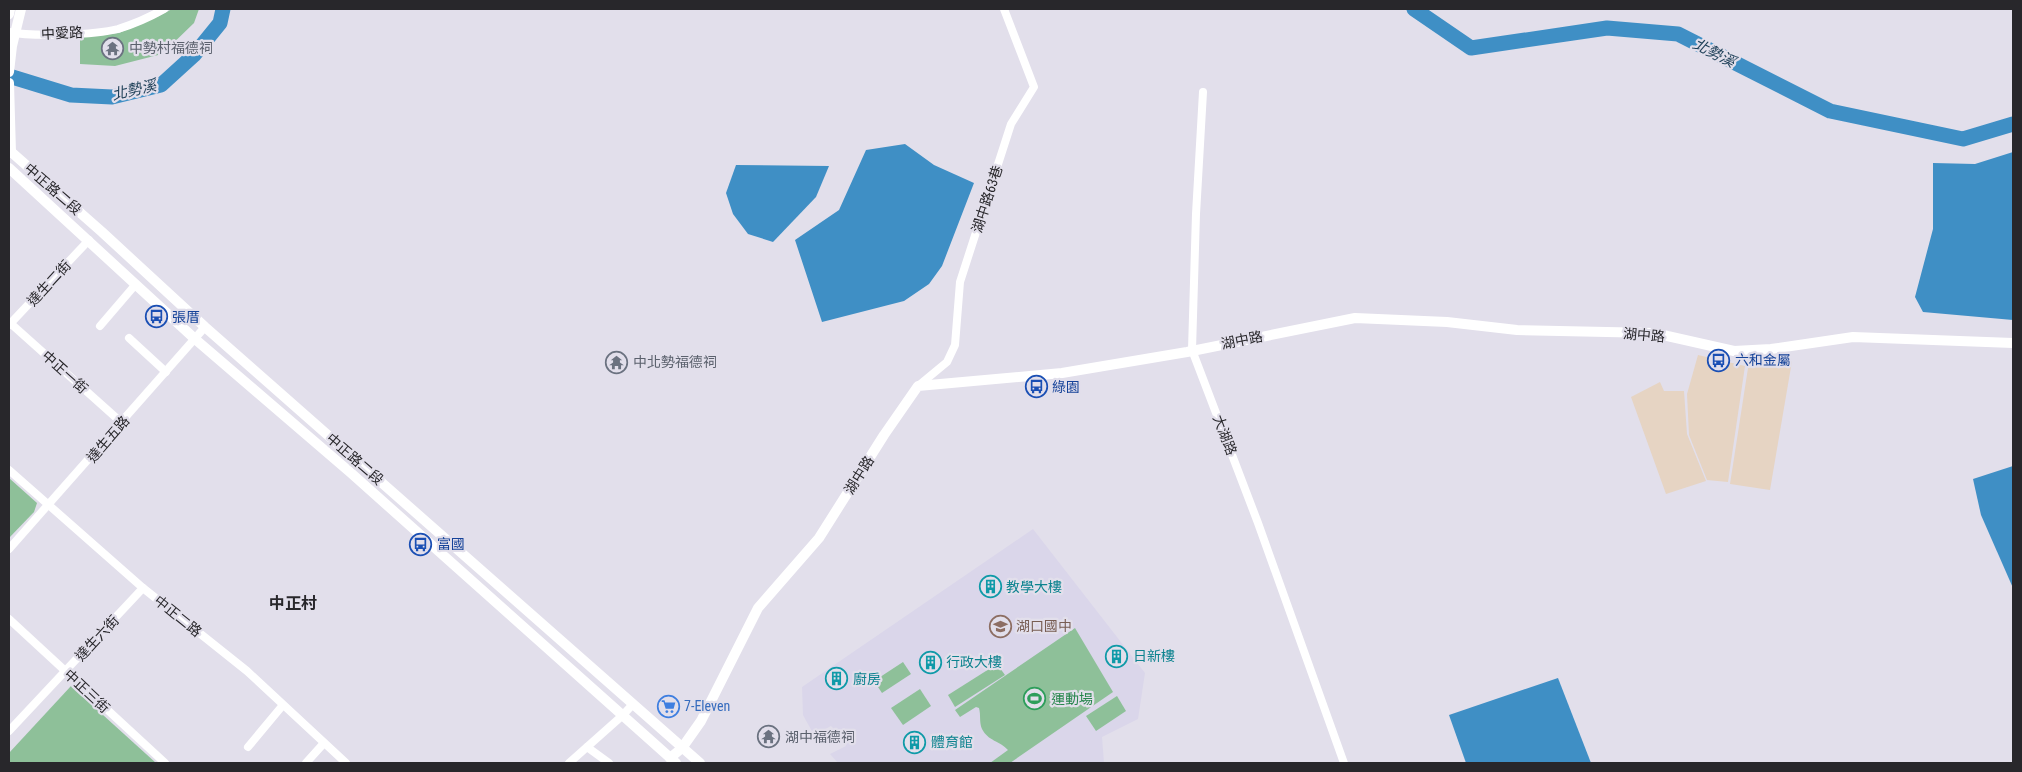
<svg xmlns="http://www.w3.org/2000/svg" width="2022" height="772" viewBox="0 0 2022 772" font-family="'Roboto Condensed','Noto Sans TC',sans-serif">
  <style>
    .built { fill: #dad6ea }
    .industrial { fill: #e6d4c3 }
    .green { fill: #8ec099 }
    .water { fill: #3f8fc5 }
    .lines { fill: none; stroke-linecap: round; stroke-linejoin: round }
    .river { stroke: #3f8fc5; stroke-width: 15 }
    .street { stroke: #fff; stroke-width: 8 }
    .secondary { stroke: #fff; stroke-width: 10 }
    .labels { text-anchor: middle; stroke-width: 4.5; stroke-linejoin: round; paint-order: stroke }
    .street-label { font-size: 14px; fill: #28272b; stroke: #e2dfeb }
    .worship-label { font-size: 14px; fill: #5b616d; stroke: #e2dfeb; text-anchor: start }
    .transit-label { font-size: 14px; fill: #164399; stroke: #e2dfeb; text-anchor: start }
    .culture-label { font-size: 14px; fill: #0d838f; stroke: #e2dfeb; text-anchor: start }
    .education-label { font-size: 14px; fill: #785e54; stroke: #e2dfeb; text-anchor: start }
    .leisure-label { font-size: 14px; fill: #27864d; stroke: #e2dfeb; text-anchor: start }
    .shop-label { font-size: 14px; fill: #366cbe; stroke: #e2dfeb; text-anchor: start }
    .water-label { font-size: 15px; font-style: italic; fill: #1d3f57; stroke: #e2dfeb }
    .quarter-label { font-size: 16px; font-weight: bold; fill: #28272b; stroke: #e2dfeb }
  </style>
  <rect width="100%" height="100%" fill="#e2dfeb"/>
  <path class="built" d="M1033,529L1145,673L1138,719L1102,737L1104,763H838L830,754L846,746L838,733L831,726L814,735L803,715L802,687Z"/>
  <g class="industrial">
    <path d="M1698,355L1745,366L1728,482L1707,480L1689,435L1687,394Z"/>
    <path d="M1792,361L1770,490L1730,484L1748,368Z"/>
    <path d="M1660,382L1664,391H1684L1687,434L1706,481L1666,494L1631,397Z"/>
  </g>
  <g class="green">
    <path d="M172,9H199L194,23L162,54L115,66L80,64V37L119,33L159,16Z"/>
    <path d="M9,478L37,503L34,512L9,538Z"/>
    <path d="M1075,628L1113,692L1010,763H990L1008,750C1000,741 988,741 982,729C979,722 981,715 979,708L976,707L960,717L955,710Z"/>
    <path d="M903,662L911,674L882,693L874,681Z"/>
    <path d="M997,664L1005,675L955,707L948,695Z"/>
    <path d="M71,686L156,763H9V753Z"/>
    <path d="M920,689L931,706L903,725L891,708Z"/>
    <path d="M1117,696L1126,711L1096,731L1086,716Z"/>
  </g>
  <g class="water">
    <path d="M905,144L934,165L974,183L942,266L929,284L904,301L822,322L795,240L839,210L866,150Z"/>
    <path d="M2013,152V320L1923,312L1915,297L1933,229V163L1975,164Z"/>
    <path d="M736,165L829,166L816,197L773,242L748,234L733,214L726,193Z"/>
    <path d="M2013,466V588L1981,515L1973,479Z"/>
    <path d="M1558,678L1591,763H1466L1449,715Z"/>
  </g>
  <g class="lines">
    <g class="river">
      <path d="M1414,9L1471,48L1607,28L1678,34L1830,111L1963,139L2013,124"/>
      <path d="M9,76L71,95L112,97L161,85L194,55L220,23L223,9"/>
    </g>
    <g class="street">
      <path d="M9,32C32,37 95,35 118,29C134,24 150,17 164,9"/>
      <path d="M1203,92L1196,214L1192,350L1258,523L1344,763"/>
      <path d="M9,322L122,423"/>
      <path d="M9,325L89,240"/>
      <path d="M100,326L136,284"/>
      <path d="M129,338L166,372"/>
      <path d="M918,386L947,362L955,345L960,282L1011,124L1034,87L1004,9"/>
      <path d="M9,470L143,588L247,671L346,763"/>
      <path d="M9,549L205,327"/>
      <path d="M9,619L165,763"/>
      <path d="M9,731L143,588"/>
      <path d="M248,747L283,705"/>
      <path d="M587,747L609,763"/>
      <path d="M306,763L324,743"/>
      <path d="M569,763L623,715L633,704"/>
    </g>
    <g class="secondary">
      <path d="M9,14L10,9"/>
      <path d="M9,72L12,46L21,9"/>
      <path d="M9,83L11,153"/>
      <path d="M9,150L102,232L205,327L700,763"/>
      <path d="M9,168L195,339L351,473L676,763"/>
      <path d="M670,758L682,748L701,721L758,608L819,538L884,435L918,386L1062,373L1187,352L1355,318L1447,322L1517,330L1654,333L1734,351L1771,349L1853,337L2013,343"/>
    </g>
  </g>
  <defs>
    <symbol id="temple-ring" viewBox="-11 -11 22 22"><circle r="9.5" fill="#e2dfeb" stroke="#6b7280" stroke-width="1.5"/><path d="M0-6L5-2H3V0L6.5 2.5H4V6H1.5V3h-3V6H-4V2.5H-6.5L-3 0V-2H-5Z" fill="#6b7280"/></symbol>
    <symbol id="bus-ring" viewBox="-11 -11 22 22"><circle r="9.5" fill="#e2dfeb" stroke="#1a4fb4" stroke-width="1.5"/><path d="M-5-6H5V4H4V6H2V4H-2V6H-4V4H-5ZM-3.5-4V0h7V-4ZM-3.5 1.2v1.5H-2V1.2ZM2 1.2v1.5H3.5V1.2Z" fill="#1a4fb4"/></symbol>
    <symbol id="building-ring" viewBox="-11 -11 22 22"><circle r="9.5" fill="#e2dfeb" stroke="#0f9aa8" stroke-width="1.5"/><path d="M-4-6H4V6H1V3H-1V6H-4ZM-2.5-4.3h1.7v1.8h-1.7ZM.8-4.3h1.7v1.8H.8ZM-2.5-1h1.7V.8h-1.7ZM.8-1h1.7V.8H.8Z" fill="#0f9aa8"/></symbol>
    <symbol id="school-ring" viewBox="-11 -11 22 22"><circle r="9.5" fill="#e2dfeb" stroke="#8d6e63" stroke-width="1.5"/><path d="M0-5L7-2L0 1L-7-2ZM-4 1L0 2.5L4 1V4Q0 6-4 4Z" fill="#8d6e63"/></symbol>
    <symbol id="stadium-ring" viewBox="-11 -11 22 22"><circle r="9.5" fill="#e2dfeb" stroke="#2e9e5b" stroke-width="1.5"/><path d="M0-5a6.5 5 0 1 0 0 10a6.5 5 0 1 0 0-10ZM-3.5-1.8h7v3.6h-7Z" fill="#2e9e5b"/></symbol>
    <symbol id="supermarket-ring" viewBox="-11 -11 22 22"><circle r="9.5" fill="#e2dfeb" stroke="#3f7fe0" stroke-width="1.5"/><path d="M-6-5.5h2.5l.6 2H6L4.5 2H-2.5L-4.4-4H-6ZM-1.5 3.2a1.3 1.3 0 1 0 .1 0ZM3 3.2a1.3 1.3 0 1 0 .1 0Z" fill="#3f7fe0"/></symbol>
  </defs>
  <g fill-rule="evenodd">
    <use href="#temple-ring" x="100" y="36" width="25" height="25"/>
    <use href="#bus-ring" x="144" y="304" width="25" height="25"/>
    <use href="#bus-ring" x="1706" y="348" width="25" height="25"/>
    <use href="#temple-ring" x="604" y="350" width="25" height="25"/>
    <use href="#bus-ring" x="1024" y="374" width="25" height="25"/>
    <use href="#bus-ring" x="408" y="532" width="25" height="25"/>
    <use href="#building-ring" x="978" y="574" width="25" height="25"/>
    <use href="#school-ring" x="988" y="614" width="25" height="25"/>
    <use href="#building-ring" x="1104" y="644" width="25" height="25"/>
    <use href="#building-ring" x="918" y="650" width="25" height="25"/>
    <use href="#building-ring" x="824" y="666" width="25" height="25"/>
    <use href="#stadium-ring" x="1022" y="686" width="25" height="25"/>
    <use href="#supermarket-ring" x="656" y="694" width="25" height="25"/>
    <use href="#temple-ring" x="756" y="724" width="25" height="25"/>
    <use href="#building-ring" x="902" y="730" width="25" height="25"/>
  </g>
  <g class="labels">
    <g class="street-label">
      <text transform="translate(62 33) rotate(-3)" y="5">中愛路</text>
      <text transform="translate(53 189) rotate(41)" y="5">中正路二段</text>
      <text transform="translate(987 199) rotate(-72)" y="5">湖中路63巷</text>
      <text transform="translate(49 283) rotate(-47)" y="5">達生二街</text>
      <text transform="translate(1644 335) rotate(5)" y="5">湖中路</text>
      <text transform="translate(1242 340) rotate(-11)" y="5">湖中路</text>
      <text transform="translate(65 372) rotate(42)" y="5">中正一街</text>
      <text transform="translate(1225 435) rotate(69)" y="5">大湖路</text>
      <text transform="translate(108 439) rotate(-49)" y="5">達生五路</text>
      <text transform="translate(355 459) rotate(41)" y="5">中正路二段</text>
      <text transform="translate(859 475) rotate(-58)" y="5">湖中路</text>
      <text transform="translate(178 616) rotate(39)" y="5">中正二路</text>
      <text transform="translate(97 638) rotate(-47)" y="5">達生六街</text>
      <text transform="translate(87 691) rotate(43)" y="5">中正三街</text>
    </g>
    <g class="worship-label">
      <text x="129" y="53">中勢村福德祠</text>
      <text x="633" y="367">中北勢福德祠</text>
      <text x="785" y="742">湖中福德祠</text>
    </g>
    <g class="transit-label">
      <text x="172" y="322">張厝</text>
      <text x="1735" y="365">六和金屬</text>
      <text x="1052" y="392">綠園</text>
      <text x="437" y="549">富國</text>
    </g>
    <g class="culture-label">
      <text x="1006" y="592">教學大樓</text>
      <text x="1133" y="661">日新樓</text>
      <text x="946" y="667">行政大樓</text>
      <text x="853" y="684">廚房</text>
      <text x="931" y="747">體育館</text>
    </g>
    <g class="education-label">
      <text x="1016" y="631">湖口國中</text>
    </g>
    <g class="leisure-label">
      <text x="1051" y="704">運動場</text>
    </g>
    <g class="shop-label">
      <text x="684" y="711">7-Eleven</text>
    </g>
    <g class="water-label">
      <text transform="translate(1714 53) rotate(27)" y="5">北勢溪</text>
      <text transform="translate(134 90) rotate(-13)" y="5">北勢溪</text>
    </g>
    <g class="quarter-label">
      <text x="293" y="609">中正村</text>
    </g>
  </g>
  <rect width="2022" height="772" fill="none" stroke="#28272b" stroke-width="20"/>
</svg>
